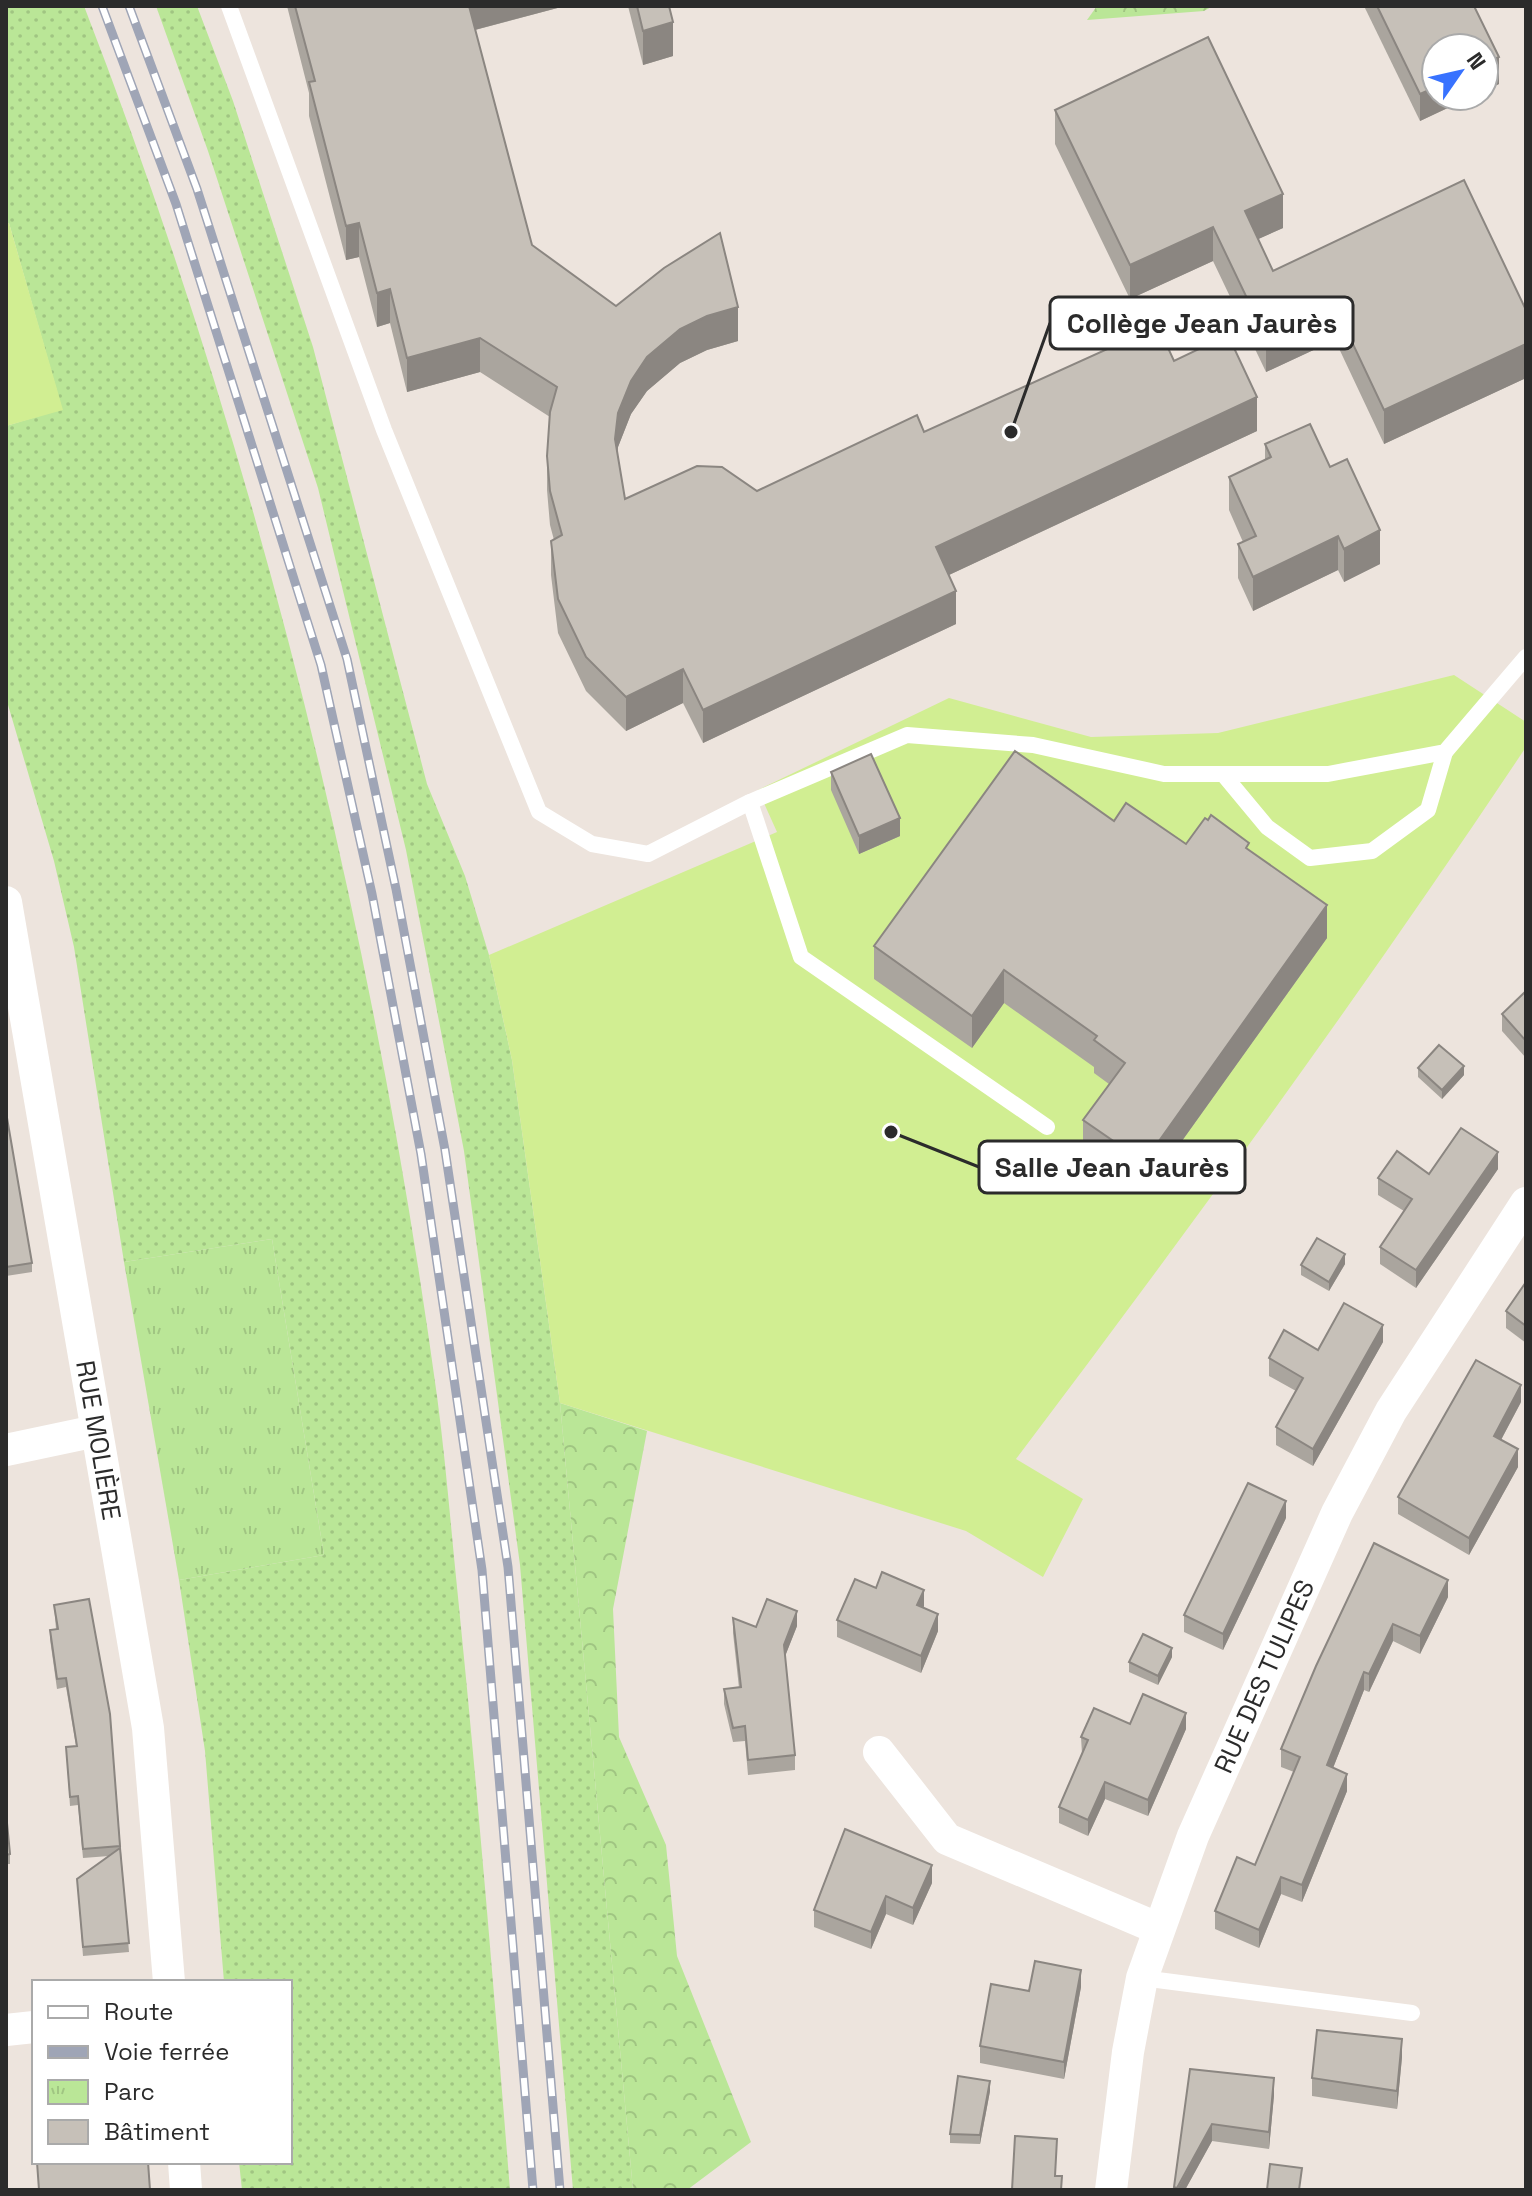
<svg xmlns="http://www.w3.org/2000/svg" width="1532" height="2196" viewBox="0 0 1532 2196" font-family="'Space Grotesk',sans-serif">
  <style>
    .grass { fill: url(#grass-dots) }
    .forest { fill: url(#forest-crowns) }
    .park { fill: url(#park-tufts) }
    .pitch { fill: #d1ee92 }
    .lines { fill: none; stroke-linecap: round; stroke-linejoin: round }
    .lane { stroke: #fff; stroke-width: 16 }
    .street { stroke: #fff; stroke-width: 32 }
    .rail-casing { stroke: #9fa5b6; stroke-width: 9 }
    .rail { stroke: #fff; stroke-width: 6; stroke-dasharray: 18; stroke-linecap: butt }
    .wall { fill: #aaa59e }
    .shaded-wall { fill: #8b8681 }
    .building { fill: #c6c0b8; stroke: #8b8681; stroke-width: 2 }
    .labels { text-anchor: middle; stroke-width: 6; stroke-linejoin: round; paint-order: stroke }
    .street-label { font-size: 26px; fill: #2b2b2b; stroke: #fff }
    .leader { fill: none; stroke: #2b2b2b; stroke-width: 3 }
    .callout-dot { fill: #2b2b2b; stroke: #fff; stroke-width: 3 }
    .callout { fill: #fff; stroke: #2b2b2b; stroke-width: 3 }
    .callout-label { font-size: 28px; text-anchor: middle; font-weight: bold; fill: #2b2b2b }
  </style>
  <defs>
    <pattern id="grass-dots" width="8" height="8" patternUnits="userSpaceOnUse" patternTransform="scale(2)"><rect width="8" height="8" fill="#bae697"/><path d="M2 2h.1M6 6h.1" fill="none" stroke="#a0c582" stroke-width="1.8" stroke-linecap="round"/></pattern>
    <pattern id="forest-crowns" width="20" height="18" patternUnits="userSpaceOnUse" patternTransform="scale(2)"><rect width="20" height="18" fill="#bae697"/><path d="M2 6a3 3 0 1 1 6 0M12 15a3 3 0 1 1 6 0" fill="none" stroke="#a0c582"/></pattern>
    <pattern id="park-tufts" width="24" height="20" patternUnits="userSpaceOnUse" patternTransform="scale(2)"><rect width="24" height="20" fill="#bae697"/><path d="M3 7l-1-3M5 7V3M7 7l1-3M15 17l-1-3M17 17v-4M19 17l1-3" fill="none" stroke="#a0c582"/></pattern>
  </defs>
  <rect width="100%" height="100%" fill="#ede4dd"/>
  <g class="grass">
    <path d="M6,6H84C257,453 372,921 437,1396C446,1463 451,1530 458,1597C478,1794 494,1992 510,2190H242L239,2162H290V1982H224L205,1751L179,1580L324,1555L272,1239L124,1262L74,947L54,861L6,698V426L62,409L9,223L6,224Z"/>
    <path d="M156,6H197L233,101L313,347L427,784L465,876L489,955L512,1060L560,1403L633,2190H573L520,1565L464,1151L406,850L318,488L208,151Z"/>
  </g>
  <g class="forest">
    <path d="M1097,6H1213L1204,11L1087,20Z"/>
    <path d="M560,1403L647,1431L613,1609L619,1737L666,1845L677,1956L751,2142L687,2190H633Z"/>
  </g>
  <path class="park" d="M272,1239L324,1555L179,1580L124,1262Z"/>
  <g class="pitch">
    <path d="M9,223L63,410L6,426V224Z"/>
    <path d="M1454,675L1526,722V747C1364,990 1192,1226 1016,1459L1083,1499L1043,1577L966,1531L560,1403L512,1060L489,955L777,832L758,790L949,698L1091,737L1218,733Z"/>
  </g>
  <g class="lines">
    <g class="lane">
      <path d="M229,6L384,430L539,812L592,844L648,854L750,802L907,735L1033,745L1164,774H1328L1445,752L1526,657"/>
      <path d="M1223,774L1267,827L1310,858L1372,851L1428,810L1445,752"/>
      <path d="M750,802L801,957L1047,1127"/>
      <path d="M1142,1978L1412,2013"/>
    </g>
    <g class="street">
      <path id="s1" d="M6,902L148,1728L169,1982"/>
      <path d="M6,1450L96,1431"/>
      <path d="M879,1752L947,1839L1157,1928"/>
      <path d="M6,2030L34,2027"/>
      <path d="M184,2162L186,2190"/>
      <path id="s2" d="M1111,2190L1128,2052L1142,1978L1193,1836L1337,1513L1391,1411L1526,1203"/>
    </g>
    <defs>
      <g id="rail">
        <path d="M102,6L176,204L321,665L372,894L421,1154L482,1570L533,2190"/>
        <path d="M129,6L197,189L347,659L396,889L445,1150L508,1567L560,2190"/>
      </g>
    </defs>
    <use href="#rail" class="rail-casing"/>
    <use href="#rail" class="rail"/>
  </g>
  <g class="wall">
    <path d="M287,6H565L475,30L532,245L616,306L738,341L707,350L680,363L647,391L631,414L618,447L617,454L625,499L757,491L924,432L1174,361L1257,431L949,575L956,624L703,743L683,703L626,731L586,691L558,633L551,575V541L554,540L550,525L547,490V456L550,417L480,372L407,392L390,323L377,327L359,257L346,260L309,116V93Z"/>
    <path d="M628,6H669L673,56L643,65Z"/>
    <path d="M1364,6H1474L1499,84L1420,121Z"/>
    <path d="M1055,110L1283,228L1258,239L1273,271L1526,310V378L1384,444L1335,340L1266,372L1213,261L1130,299L1055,144Z"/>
    <path d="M1265,444L1330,467L1380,564L1344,582L1338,570L1253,611L1238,578V544L1243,542L1229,510V477L1265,460Z"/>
    <path d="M831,772L900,836L859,854L831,790Z"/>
    <path d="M1114,821L1186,844L1249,850L1327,938L1144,1194L1083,1152V1120L1109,1084L1094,1073V1067L1004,1003L972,1048L874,979V946Z"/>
    <path d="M1526,993V1058L1502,1031V1014Z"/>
    <path d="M1418,1068L1464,1075L1442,1099L1418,1077Z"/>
    <path d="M6,1112L32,1263V1272L6,1276Z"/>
    <path d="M1498,1169L1416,1288L1380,1264V1247L1404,1211L1378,1195V1178Z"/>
    <path d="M1345,1264L1329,1291L1301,1275V1265Z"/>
    <path d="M1526,1282V1343L1506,1328V1311Z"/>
    <path d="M1383,1342L1313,1466L1276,1445V1427L1296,1391L1269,1376V1358L1318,1350Z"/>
    <path d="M1521,1402L1501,1440L1518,1467L1469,1555L1398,1514V1497Z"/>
    <path d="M1286,1518L1223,1650L1184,1632V1615Z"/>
    <path d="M1374,1543L1448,1597L1420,1654L1393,1641L1369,1692L1364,1690L1333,1768L1347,1791L1302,1902L1281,1894L1259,1948L1215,1929V1911L1255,1865L1294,1772L1281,1767V1749Z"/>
    <path d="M876,1588L924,1606L923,1608L938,1631L921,1673L837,1637V1620Z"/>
    <path d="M54,1605L110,1714L129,1952L83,1956L77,1879L109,1856L83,1858L78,1805L70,1806L66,1747L76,1746L66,1687L57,1689L50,1639V1630L56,1629Z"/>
    <path d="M733,1618L756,1627L797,1626L785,1656L795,1755V1770L748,1775L745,1741L733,1742L724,1704V1689L739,1688L733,1633Z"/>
    <path d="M1172,1657L1158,1685L1129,1672V1662Z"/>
    <path d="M1130,1724L1186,1729L1148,1816L1105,1799L1088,1836L1059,1823V1807L1082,1754L1081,1737Z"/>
    <path d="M6,1823L10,1854V1864H6Z"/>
    <path d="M932,1883L913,1925L886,1914L871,1949L814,1927V1910Z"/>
    <path d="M1081,1987L1064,2079L980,2063V2046L1029,1991Z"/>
    <path d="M1402,2057L1397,2109L1312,2096V2078Z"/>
    <path d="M1190,2069L1274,2095L1269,2149L1212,2141L1185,2190H1174Z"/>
    <path d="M990,2091L980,2144L950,2143V2134Z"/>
  </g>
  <g class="shaded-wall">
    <path d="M467,6H565L467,32Z"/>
    <path d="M673,22V56L643,65V31Z"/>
    <path d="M1499,57V84L1484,91V64Z"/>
    <path d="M1436,87V96H1473L1420,121V94Z"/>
    <path d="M1283,194V228L1245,245V211Z"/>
    <path d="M359,223V257L346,260V226Z"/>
    <path d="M1213,227V261L1130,299V265Z"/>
    <path d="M390,289V323L377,327V293Z"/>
    <path d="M1335,306V340L1266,372V338Z"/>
    <path d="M738,307V341L707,350L680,363L647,391L631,414L618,447L615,473V439L618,413L631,381L647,357L680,329L707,316Z"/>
    <path d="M480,338V372L407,392V358Z"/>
    <path d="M1526,344V378L1384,444V410Z"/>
    <path d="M1257,397V431L936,581V547Z"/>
    <path d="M1380,530V564L1344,582V549Z"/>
    <path d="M1338,536V570L1253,611V577Z"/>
    <path d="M956,591V624L703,743V710Z"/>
    <path d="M683,669V703L626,731V697Z"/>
    <path d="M900,818V836L859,854V836Z"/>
    <path d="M1327,905V938L1144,1194V1162Z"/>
    <path d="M1004,970V1003L972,1048V1016Z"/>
    <path d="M1464,1066V1075L1442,1099V1090Z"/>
    <path d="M1498,1152V1169L1416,1288V1270Z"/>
    <path d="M1345,1254V1264L1329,1291V1282Z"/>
    <path d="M1383,1325V1342L1313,1466V1449Z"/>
    <path d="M1521,1385V1402L1494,1453V1436Z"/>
    <path d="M1518,1449V1467L1469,1555V1538Z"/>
    <path d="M1286,1501V1518L1223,1650V1634Z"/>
    <path d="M1448,1580V1597L1420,1654V1636Z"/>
    <path d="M924,1590V1606L917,1622V1605Z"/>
    <path d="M797,1611V1626L784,1659V1645Z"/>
    <path d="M938,1614V1631L921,1673V1656Z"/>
    <path d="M1393,1624V1641L1369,1692V1674Z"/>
    <path d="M1172,1648V1657L1158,1685V1676Z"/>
    <path d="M1364,1672V1690L1327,1783V1765Z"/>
    <path d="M1186,1713V1729L1148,1816V1800Z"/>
    <path d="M1347,1774V1791L1302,1902V1885Z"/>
    <path d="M1105,1782V1799L1088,1836V1820Z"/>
    <path d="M932,1865V1883L913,1925V1908Z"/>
    <path d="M1281,1877V1894L1259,1948V1930Z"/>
    <path d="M886,1896V1914L871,1949V1932Z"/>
    <path d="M1081,1970V1987L1064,2079V2062Z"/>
    <path d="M1402,2039V2057L1397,2109V2091Z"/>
    <path d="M1274,2078V2095L1269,2149V2132Z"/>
    <path d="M990,2081V2091L980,2144V2135Z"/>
    <path d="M1212,2124V2141L1185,2190H1177Z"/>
  </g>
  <g class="building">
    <path d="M295,6H469L532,245L616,306L664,268L720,233L738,307L707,316L680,329L647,357L631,381L618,413L615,439L625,499L697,466L722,467L757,491L917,415L924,432L1158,326L1174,361L1228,335L1257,397L936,547L956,591L703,710L683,669L626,697L586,657L558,599L551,541L562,535L550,491L547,456L550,412L557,387L480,338L407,358L390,289L377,293L359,223L346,226L309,82L315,81Z"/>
    <path d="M637,6H669L673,22L643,31Z"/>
    <path d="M1377,6H1474L1499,57L1484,64V48H1436V87L1420,94Z"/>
    <path d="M1208,37L1283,194L1245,211L1273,271L1464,180L1526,310V344L1384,410L1335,306L1266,338L1213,227L1130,265L1055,110Z"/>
    <path d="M1310,424L1330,467L1347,459L1380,530L1344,549L1338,536L1253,577L1238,544L1256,536L1229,477L1271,457L1265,444Z"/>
    <path d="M1015,751L1114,821L1126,803L1186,844L1205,818L1208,820L1211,815L1249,843L1246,848L1327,905L1144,1162L1083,1120L1125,1063L1094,1040L1097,1036L1004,970L972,1016L874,946Z"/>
    <path d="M871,754L900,818L859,836L831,772Z"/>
    <path d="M1525,992L1526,993V1041L1502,1014Z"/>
    <path d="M1439,1045L1464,1066L1442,1090L1418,1068Z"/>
    <path d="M6,1112L32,1263L6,1267Z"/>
    <path d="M1461,1128L1498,1152L1416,1270L1380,1247L1412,1199L1378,1178L1397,1151L1429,1174Z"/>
    <path d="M1317,1238L1345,1254L1329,1282L1301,1265Z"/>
    <path d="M1526,1282V1326L1506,1311Z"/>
    <path d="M1344,1303L1383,1325L1313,1449L1276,1427L1303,1378L1269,1358L1284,1330L1318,1350Z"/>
    <path d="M1476,1360L1521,1385L1494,1436L1518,1449L1469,1538L1398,1497Z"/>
    <path d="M1248,1483L1286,1501L1223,1634L1184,1615Z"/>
    <path d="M1374,1543L1448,1580L1420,1636L1393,1624L1369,1674L1364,1672L1327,1765L1347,1774L1302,1885L1281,1877L1259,1930L1215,1911L1237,1857L1255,1865L1300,1757L1281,1749L1316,1666Z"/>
    <path d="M882,1572L924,1590L917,1605L938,1614L921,1656L837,1620L855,1579L876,1588Z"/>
    <path d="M89,1599L110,1714L120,1846L83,1849L78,1796L70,1797L66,1747L77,1746L66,1678L57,1679L50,1630L58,1629L54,1605Z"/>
    <path d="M767,1599L797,1611L784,1645L795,1755L748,1760L745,1726L733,1728L724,1689L741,1687L733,1618L756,1627Z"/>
    <path d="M1143,1634L1172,1648L1158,1676L1129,1662Z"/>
    <path d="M1143,1694L1186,1713L1148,1800L1105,1782L1088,1820L1059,1807L1088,1740L1081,1737L1094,1708L1130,1724Z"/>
    <path d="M6,1823H7L10,1854L6,1855Z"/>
    <path d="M845,1829L932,1865L913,1908L886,1896L871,1932L814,1910Z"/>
    <path d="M120,1848L129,1943L83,1947L77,1879Z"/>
    <path d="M1035,1961L1081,1970L1064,2062L980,2046L991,1984L1029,1991Z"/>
    <path d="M1317,2030L1402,2039L1397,2091L1312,2078Z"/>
    <path d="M1190,2069L1274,2078L1269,2132L1212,2124L1177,2188L1174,2187Z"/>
    <path d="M958,2076L990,2081L980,2135L950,2134Z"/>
    <path d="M1015,2136L1057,2139L1055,2176H1062L1061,2190H1012Z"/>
    <path d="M37,2162H148L150,2190H39Z"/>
    <path d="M1270,2164L1302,2168L1299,2190H1267Z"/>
  </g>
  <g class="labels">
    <g class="street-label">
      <text dy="9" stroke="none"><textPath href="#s1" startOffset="546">RUE MOLIÈRE</textPath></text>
      <text dy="9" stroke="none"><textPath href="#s2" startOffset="540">RUE DES TULIPES</textPath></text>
    </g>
  </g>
  <path class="leader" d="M1011 432L1050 323M891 1132L979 1167"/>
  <g class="callout-dot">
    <circle cx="1011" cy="432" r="8"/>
    <circle cx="891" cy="1132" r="8"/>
  </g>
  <g class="callout">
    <rect x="1050" y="297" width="303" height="52" rx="8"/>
    <rect x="979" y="1141" width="266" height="52" rx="8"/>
  </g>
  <g class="callout-label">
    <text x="1202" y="333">Collège Jean Jaurès</text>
    <text x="1112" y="1177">Salle Jean Jaurès</text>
  </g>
  <rect width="1532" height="2196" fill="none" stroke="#2b2b2b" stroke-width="16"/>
  <rect x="32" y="1980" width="260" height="184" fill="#ffffff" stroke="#aaaaaa" stroke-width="2"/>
  <rect x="48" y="2006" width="40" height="12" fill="#ffffff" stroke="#aaaaaa" stroke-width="2"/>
  <text x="104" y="2020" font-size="24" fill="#2b2b2b">Route</text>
  <rect x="48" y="2046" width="40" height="12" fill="#9fa5b6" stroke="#aaaaaa" stroke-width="2"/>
  <text x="104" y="2060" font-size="24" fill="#2b2b2b">Voie ferrée</text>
  <rect x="48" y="2080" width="40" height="24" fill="url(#park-tufts)" stroke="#aaaaaa" stroke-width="2"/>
  <text x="104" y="2100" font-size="24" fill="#2b2b2b">Parc</text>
  <rect x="48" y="2120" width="40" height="24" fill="#c6c0b8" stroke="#aaaaaa" stroke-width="2"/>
  <text x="104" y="2140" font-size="24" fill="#2b2b2b">Bâtiment</text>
  <g transform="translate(1460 72) rotate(56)"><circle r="38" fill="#ffffff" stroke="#aaaaaa" stroke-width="2"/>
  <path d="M0-6L14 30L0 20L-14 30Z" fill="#3872ff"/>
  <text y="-12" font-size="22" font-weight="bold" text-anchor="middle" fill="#2b2b2b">N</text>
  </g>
</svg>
